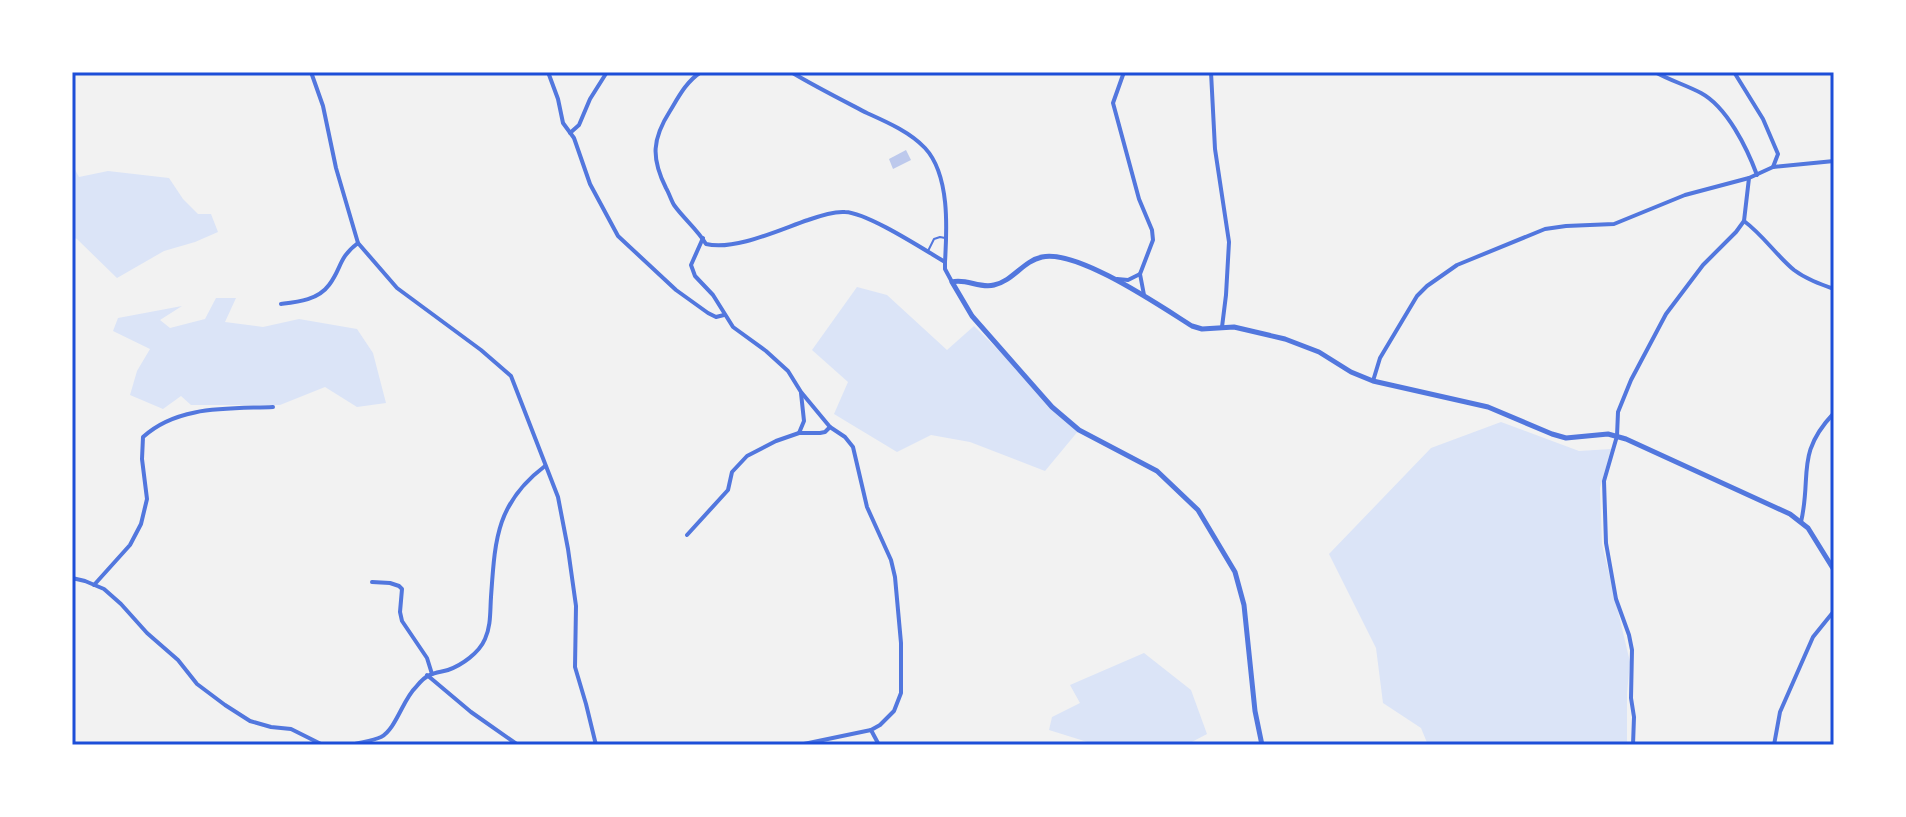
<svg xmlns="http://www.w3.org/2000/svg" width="1906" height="817" viewBox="0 0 1906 817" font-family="'Alegreya Sans',sans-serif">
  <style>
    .green { fill: #dbe4f7 }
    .building { fill: #bdc9ec }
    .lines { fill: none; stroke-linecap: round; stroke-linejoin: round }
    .service { stroke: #5277de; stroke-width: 2 }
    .minor { stroke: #5277de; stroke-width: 4 }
    .tertiary { stroke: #5277de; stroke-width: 5 }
    .neatline { fill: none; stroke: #1d4ed8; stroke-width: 3 }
  </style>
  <rect width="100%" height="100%" fill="#f2f2f2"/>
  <g class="green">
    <path d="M72,164L79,177L108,171L169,178L183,199L198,214H211L218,232L195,242L164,251L117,278L77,239L72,237Z"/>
    <path d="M857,287L887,295L947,350L974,326L1079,430L1045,471L970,442L931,435L897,452L834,414L848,382L812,350Z"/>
    <path d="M216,298H236L225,322L263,327L299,319L357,329L373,353L386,403L357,407L325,387L280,405H191L181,396L163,409L130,395L137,371L150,349L113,331L118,318L182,306L160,320L170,328L205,319Z"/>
    <path d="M1501,422L1579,451L1611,449L1600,488L1602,544L1630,662L1627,693V745H1428L1421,728L1383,703L1376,648L1329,554L1431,448Z"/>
    <path d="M1144,653L1191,690L1207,734L1186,745H1097L1049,730L1052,717L1080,703L1070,685Z"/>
  </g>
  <path class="building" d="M906,150L911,160L893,169L889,159Z"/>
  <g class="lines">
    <path class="service" d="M928,251L934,239L940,237L945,238"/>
    <g class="minor">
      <path d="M311,72L323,106L336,168L358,243"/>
      <path d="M548,72L558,99L563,123L574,138L590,184L618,236L676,290L708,313L716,317L724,315"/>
      <path d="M701,72C686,82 679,96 670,111C652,139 651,158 666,188C669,193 671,200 674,205C684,219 697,229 706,244C735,251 781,229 808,220C819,216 833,211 845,212C868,213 923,249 945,262"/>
      <path d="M791,72C816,87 842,100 867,113C887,122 910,132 925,148C950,175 947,229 945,262V269L952,282"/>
      <path d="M1211,72L1215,149L1229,242L1226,295L1222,327"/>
      <path d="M1655,72C1669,80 1686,85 1701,93C1727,107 1747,148 1757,175"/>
      <path d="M1734,72L1763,119L1778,154L1773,167"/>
      <path d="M570,133L579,125L590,99L607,72"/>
      <path d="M1744,221C1763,235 1776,255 1794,270C1806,279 1820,284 1834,289"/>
      <path d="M703,238L691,265L695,276L713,295L733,327L766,351L788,371L801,392L830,427L845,437L853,447L867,507L891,560L895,577L901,643V693L894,711L880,725L871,730L879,745"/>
      <path d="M1140,274L1144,295"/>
      <path d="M1117,279L1128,280L1140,274L1153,240L1152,230L1139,199L1113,103L1124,72"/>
      <path d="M281,304C298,302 318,300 329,285C342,268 338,258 358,243L397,288L481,350L511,376L558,497L568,549L576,606L575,667L586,704L596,745"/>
      <path d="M1373,381L1380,358L1417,296L1427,286L1457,265L1545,229L1566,226L1614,224L1685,195L1749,178"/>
      <path d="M799,433L804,421L801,393"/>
      <path d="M1801,522C1812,475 1795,454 1834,413"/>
      <path d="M687,535L728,490L732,472L747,456L776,441L799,433H820L825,432L830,427"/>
      <path d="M72,578L85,581L104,589L121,604L147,633L178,660L197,684L225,705L250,721L271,727L291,729L323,745"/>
      <path d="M372,582L390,583L399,586L402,589L400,612L402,621L427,658L432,674"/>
      <path d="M94,585L130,545L141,524L147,499L142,459L143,437C178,405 229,409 273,407"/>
      <path d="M427,675L471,712L518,745"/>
      <path d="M351,745C361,742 372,741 381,737C396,729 403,699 416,687C420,682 424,677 430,675C435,672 442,672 448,670C462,665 479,653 485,639C491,626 490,612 491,597C495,540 496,503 545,466"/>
      <path d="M799,745L871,730"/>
      <path d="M1633,745L1634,717L1631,698L1632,650L1629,635L1616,599L1606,543L1604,481L1617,436L1618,412L1631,380L1666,314L1703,265L1736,232L1744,221L1749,178L1773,167L1834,161"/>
      <path d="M1774,745L1780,712L1813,637L1834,611"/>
    </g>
    <path class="tertiary" d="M1262,745L1255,711L1244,605L1235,572L1198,510L1157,471L1079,430L1052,407L972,316L952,282C966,278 980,289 994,285C1013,281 1023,261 1042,257C1077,249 1160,306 1192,326L1202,329L1234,327L1285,339L1319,352L1351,372L1373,381L1488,407L1552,434L1566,438L1608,434L1626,439L1790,514L1808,528L1834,570"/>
  </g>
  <rect width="1906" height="817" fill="none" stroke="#ffffff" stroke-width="148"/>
  <rect x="74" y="74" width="1758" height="669" class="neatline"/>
</svg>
